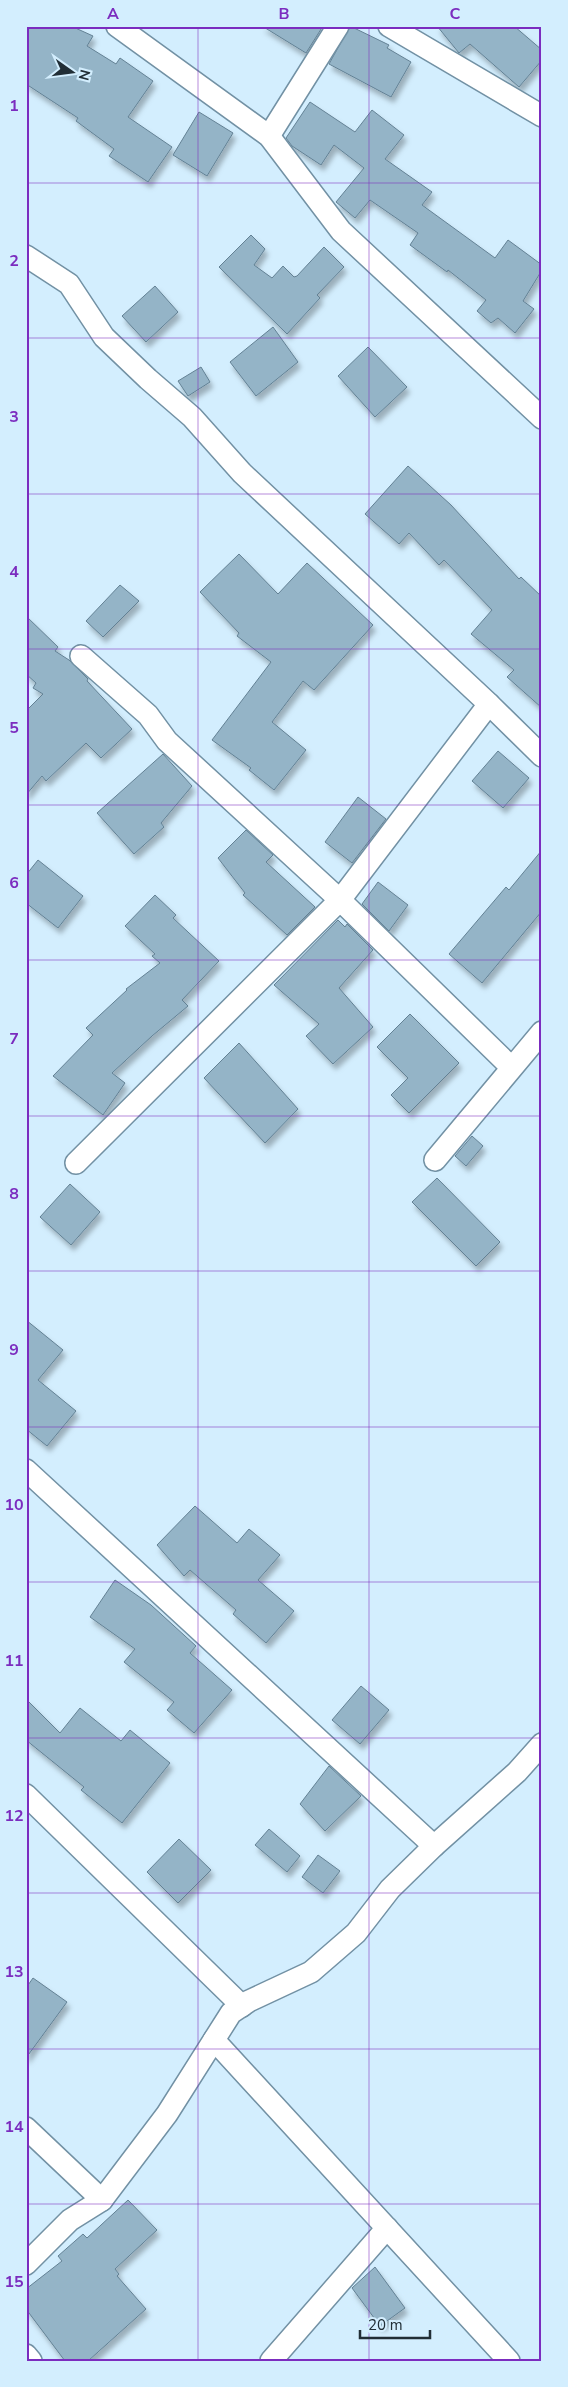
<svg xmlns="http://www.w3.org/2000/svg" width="568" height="2387" viewBox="0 0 568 2387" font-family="'Nunito Sans',sans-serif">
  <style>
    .building { fill: #94b4c7; stroke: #638194; filter: url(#shadow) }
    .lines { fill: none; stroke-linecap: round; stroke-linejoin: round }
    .minor-casing { stroke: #7291a4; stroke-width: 24 }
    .minor { stroke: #fff; stroke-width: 21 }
    .grid { fill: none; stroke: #7b2cbf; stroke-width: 1; stroke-opacity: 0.55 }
    .neatline { fill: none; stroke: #7b2cbf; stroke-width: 2 }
    .grid-label { font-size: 16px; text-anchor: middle; font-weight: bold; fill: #7b2cbf }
  </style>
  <defs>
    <filter id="shadow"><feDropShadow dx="3" dy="5.5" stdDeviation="2.5" flood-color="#0004"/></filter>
  </defs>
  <rect width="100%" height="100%" fill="#d3eefe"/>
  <g class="building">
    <path d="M26,26H71L93,36L87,46L116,64L120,58L153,81L128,117L172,147L148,182L109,156L114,149L76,121L78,118L26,84Z"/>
    <path d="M262,26H323L306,53Z"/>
    <path d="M350,26L389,45L387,48L411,62L391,97L329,64Z"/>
    <path d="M437,26H514L542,50V60L519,87L470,44L459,53Z"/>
    <path d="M310,102L355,132L372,110L404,135L385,159L432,192L422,205L495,258L508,240L542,265V270L523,301L534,309L515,333L498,318L491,323L477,311L486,300L448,270L447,272L410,245L418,233L370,200L355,218L336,202L364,168L334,145L321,165L292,146L286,138Z"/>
    <path d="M199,112L233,133L207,176L173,155Z"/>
    <path d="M251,235L265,249L254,265L272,278L283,266L294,277L297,276L324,247L344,267L317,295L320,298L287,334L219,267Z"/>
    <path d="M155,286L178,312L146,342L122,316Z"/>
    <path d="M273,327L298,362L256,396L230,362Z"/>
    <path d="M368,347L407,387L375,417L338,376Z"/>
    <path d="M201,367L210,382L188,396L178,381Z"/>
    <path d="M408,466L451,505L519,579L521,577L542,597V708L507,677L514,670L471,634L492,610L444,560L439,565L409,533L399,544L365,514Z"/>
    <path d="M239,554L278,594L307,563L373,625L314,690L303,681L272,722L306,750L274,790L249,770L251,768L212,740L271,662L237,636L239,633L200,592Z"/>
    <path d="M120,585L139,601L103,637L86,621Z"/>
    <path d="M26,616L58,647L55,651L69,660L88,679L87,681L132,729L101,758L86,743L46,781L42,776L26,795V711L43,694L33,688L36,683L26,674Z"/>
    <path d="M498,751L529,778L503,808L472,781Z"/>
    <path d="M163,754L192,786L161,823L164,827L134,854L97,813Z"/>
    <path d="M358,797L386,819L352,863L325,842Z"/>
    <path d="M246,830L273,855L266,862L315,907L287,935L243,895L245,893L218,858Z"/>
    <path d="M542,850V911L482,983L449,954L506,887L509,890Z"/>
    <path d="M38,860L83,896L58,928L26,903V875Z"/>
    <path d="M378,882L408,905L389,931L362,904Z"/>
    <path d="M155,895L176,915L173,918L219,961L182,1000L188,1006L152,1036L112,1073L125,1083L103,1115L53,1076L93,1035L86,1028L127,990L126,989L160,963L152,956L155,954L125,926Z"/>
    <path d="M338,920L345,927L347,924L373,950L339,988L373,1027L333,1064L306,1036L319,1024L274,985Z"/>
    <path d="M410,1014L459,1063L409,1113L391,1095L408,1078L377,1047Z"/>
    <path d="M239,1043L298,1109L265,1143L204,1078Z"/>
    <path d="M472,1136L483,1146L466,1166L455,1156Z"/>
    <path d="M437,1178L500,1242L476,1266L412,1202Z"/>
    <path d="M70,1184L100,1212L71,1245L40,1217Z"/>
    <path d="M26,1320L63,1350L38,1380L76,1411L47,1446L26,1429Z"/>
    <path d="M195,1506L237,1543L249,1529L280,1555L258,1580L294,1611L266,1643L233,1614L236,1610L190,1570L184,1576L157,1545Z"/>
    <path d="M115,1580L151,1605L196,1646L190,1653L232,1690L194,1733L167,1710L174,1702L124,1662L135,1649L90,1617Z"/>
    <path d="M361,1686L389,1710L360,1744L332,1720Z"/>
    <path d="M26,1699L60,1733L80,1708L121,1741L130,1730L170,1763L122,1823L81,1790L84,1787L26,1740Z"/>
    <path d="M329,1766L361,1796L325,1831L300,1804Z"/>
    <path d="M269,1829L300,1856L287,1872L255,1845Z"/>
    <path d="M179,1839L211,1870L178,1903L147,1872Z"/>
    <path d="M318,1855L340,1871L323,1893L302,1877Z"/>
    <path d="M33,1978L67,2002L26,2058V1988Z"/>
    <path d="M128,2200L157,2230L115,2269L119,2274L117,2276L146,2309L88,2361H65L26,2309V2289L62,2261L58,2256L83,2234L87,2238Z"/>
    <path d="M375,2267L405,2308L380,2326L352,2288Z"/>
  </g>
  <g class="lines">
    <defs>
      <g id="minor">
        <path d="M117,26L269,136L341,231L542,418"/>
        <path d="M389,26L542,116"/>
        <path d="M269,136L338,26"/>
        <path d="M26,256L69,284L104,337L148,379L192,417L242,473L489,704L542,756"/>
        <path d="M81,656L148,715L167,741L340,900L511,1067"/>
        <path d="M435,1160L542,1032"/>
        <path d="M76,1163L340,900L489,704"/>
        <path d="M26,1470L434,1846"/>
        <path d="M26,1795L242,2006"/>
        <path d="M214,2040L509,2361"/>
        <path d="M26,2128L102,2200"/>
        <path d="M26,2264L70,2220L102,2200L167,2114L231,2013L249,2001L311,1972L356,1933L390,1889L434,1846L517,1772L542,1744"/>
        <path d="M26,2355L31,2361"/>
        <path d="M271,2361L387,2228"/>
      </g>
    </defs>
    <use href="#minor" class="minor-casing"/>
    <use href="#minor" class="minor"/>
  </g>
  <path class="grid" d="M198,26V2361M369,26V2361M26,183H542M26,338H542M26,494H542M26,649H542M26,805H542M26,960H542M26,1116H542M26,1271H542M26,1427H542M26,1582H542M26,1738H542M26,1893H542M26,2049H542M26,2204H542"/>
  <rect width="568" height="2387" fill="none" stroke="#d3eefe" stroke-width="55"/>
  <g transform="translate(72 72) rotate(104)" stroke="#d3eefe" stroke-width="4" paint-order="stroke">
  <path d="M0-4L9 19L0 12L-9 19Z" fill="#212e36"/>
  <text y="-8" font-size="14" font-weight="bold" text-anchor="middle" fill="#212e36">N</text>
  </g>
  <path d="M360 2330v8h70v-8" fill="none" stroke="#212e36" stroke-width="2.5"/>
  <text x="368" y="2330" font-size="15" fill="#212e36" stroke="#d3eefe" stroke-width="4" paint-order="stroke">20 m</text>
  <rect x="28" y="28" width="512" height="2332" class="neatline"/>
  <g class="grid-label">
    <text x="113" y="19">A</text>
    <text x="284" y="19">B</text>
    <text x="455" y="19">C</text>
    <text x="14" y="111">1</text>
    <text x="14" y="266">2</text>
    <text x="14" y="422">3</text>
    <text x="14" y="577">4</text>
    <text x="14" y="733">5</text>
    <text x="14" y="888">6</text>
    <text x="14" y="1044">7</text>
    <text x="14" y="1199">8</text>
    <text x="14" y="1355">9</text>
    <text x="14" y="1510">10</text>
    <text x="14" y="1666">11</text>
    <text x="14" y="1821">12</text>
    <text x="14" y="1977">13</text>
    <text x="14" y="2132">14</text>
    <text x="14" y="2287">15</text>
  </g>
</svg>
